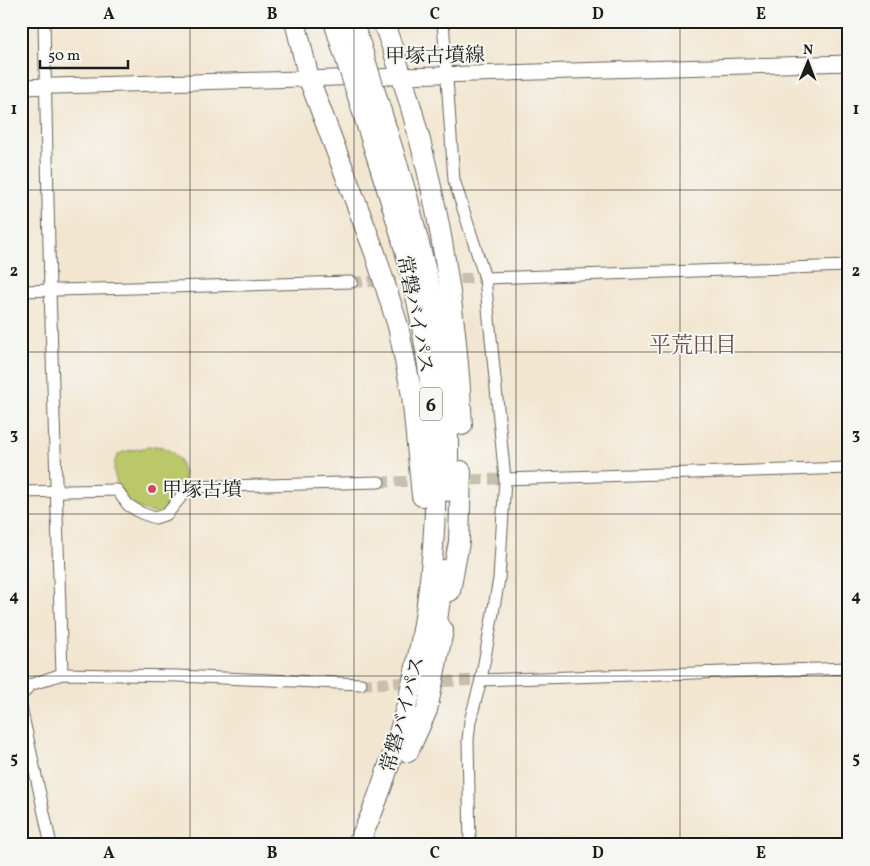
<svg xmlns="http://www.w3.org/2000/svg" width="870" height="866" viewBox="0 0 870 866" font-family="Vollkorn,'Noto Serif JP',serif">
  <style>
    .green { fill: #bbc86a; stroke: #6c7243 }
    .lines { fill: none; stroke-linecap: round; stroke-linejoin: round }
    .street-tunnel { stroke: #c7beac; stroke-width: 11; stroke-dasharray: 11 5.5; stroke-linecap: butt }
    .street-casing { stroke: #67635b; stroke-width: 13 }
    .secondary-casing { stroke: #67635b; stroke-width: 17 }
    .highway-casing { stroke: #67635b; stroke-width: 22 }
    .street { stroke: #fff; stroke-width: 11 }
    .secondary { stroke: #fff; stroke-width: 15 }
    .highway { stroke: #fff; stroke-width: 20 }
    .highway-bridge-casing { stroke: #67635b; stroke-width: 22; stroke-linecap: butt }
    .highway-bridge { stroke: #fff; stroke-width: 20 }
    .grid { fill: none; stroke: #1c1c1c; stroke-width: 1; stroke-opacity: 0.55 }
    .poi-dot { fill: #d1495b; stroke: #f6f6f2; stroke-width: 2 }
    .labels { text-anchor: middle; stroke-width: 4; stroke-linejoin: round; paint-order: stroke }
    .shield { fill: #f6f6f2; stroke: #5d5d5c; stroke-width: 1 }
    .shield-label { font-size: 19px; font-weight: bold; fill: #1c1c1c }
    .street-label { font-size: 20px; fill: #1c1c1c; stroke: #f6f6f2 }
    .poi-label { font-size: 20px; fill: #1c1c1c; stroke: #f6f6f2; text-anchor: start }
    .quarter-label { font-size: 22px; fill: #634c4a; stroke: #f6f6f2 }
    .neatline { fill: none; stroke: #1c1c1c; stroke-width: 2 }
    .grid-label { font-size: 16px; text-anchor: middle; font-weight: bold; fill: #1c1c1c }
  </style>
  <rect width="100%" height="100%" fill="#f6f6f2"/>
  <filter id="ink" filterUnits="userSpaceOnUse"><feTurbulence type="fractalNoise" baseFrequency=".02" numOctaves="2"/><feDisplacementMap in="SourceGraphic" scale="10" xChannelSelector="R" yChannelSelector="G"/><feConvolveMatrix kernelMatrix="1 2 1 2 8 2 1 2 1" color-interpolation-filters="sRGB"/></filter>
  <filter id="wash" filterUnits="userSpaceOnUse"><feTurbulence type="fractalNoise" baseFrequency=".0096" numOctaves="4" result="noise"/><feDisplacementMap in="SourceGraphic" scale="20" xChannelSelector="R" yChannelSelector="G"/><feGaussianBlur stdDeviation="1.12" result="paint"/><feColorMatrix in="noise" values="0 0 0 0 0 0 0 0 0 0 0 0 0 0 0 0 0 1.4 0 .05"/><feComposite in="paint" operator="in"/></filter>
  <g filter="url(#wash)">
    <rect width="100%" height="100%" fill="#f2e6d0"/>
    <path class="green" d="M154,446L163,447L172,452L179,459L184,474V480L171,505L158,514C152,512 144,511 139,508C122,498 108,474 117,456L123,452Z"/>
  </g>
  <g filter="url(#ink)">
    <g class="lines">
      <g class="street-tunnel">
        <path d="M444,279L485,278"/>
        <path d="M352,282L418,280"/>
        <path d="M456,480L505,479"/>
        <path d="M379,482L425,481"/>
        <path d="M361,684L481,680"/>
      </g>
      <defs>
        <g id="street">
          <path d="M44,21L50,290L62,674"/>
          <path d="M443,21L454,180L485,278L505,479L499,579L481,680L470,721L468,740L470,845"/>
          <path d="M485,278L849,266"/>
          <path d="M21,291L352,282"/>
          <path d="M505,479L849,468"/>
          <path d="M21,492L117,490L128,505L141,513L155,518L167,514L189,487L379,482"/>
          <path d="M481,680L849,668"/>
          <path d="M21,696L30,685L62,674L178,676L361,684"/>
          <path d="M21,707L51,845"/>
        </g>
        <path id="secondary" d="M21,87L849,63"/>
        <g id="highway">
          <path d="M295,21L309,79L375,253L398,326L412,395L422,496"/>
          <path d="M334,21L342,47"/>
          <path d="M352,21L361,47"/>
          <path d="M383,21C430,151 456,286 462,425"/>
          <path d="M379,105L408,200L427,276L445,369L448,430V491"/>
          <path d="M450,591L459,542L461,471"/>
          <path d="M434,642L444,570"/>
          <path d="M408,752L427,710L443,630"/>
          <path d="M357,845C373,815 382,785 393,753C442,601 449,434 412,278C399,220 378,163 361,106"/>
        </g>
      </defs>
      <use href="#street" class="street-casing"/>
      <use href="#secondary" class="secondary-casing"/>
      <use href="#highway" class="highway-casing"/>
      <use href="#street" class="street"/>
      <use href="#secondary" class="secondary"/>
      <use href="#highway" class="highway"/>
      <defs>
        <g id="highway-bridge">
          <path d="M342,47L361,106"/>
          <path d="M361,47L379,105"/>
        </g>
      </defs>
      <use href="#highway-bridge" class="highway-bridge-casing"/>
      <use href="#highway-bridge" class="highway-bridge"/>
    </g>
  </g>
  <path class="grid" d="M190,21V845M354,21V845M516,21V845M680,21V845M21,190H849M21,352H849M21,514H849M21,676H849"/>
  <circle class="poi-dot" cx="152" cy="489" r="5"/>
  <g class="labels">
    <rect class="shield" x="420" y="387.5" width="22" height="33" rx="4"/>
    <g class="shield-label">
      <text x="431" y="411">6</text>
    </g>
    <g class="street-label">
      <text transform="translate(435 55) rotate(-1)" y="7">甲塚古墳線</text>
      <text transform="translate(416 314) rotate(79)" y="7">常磐バイパス</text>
      <text transform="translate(402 714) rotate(-75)" y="7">常磐バイパス</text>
    </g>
    <g class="poi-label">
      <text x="162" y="496">甲塚古墳</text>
    </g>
    <g class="quarter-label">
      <text x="693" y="352">平荒田目</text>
    </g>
  </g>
  <rect width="870" height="866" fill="none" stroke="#f6f6f2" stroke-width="55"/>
  <g transform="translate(808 62) rotate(1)" stroke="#f6f6f2" stroke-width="4" paint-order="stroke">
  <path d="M0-4L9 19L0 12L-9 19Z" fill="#1c1c1c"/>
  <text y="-8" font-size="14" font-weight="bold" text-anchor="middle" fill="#1c1c1c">N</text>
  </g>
  <path d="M40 60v8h88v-8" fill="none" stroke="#1c1c1c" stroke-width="2.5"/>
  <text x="48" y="60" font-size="15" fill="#1c1c1c" stroke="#f6f6f2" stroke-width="4" paint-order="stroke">50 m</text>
  <rect x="28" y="28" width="814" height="810" class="neatline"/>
  <g class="grid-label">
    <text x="109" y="19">A</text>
    <text x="272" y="19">B</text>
    <text x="435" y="19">C</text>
    <text x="598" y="19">D</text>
    <text x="761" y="19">E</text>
    <text x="14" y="114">1</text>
    <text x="856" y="114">1</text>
    <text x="14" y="276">2</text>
    <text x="856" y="276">2</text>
    <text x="14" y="439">3</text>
    <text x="856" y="439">3</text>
    <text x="14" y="601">4</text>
    <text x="856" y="601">4</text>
    <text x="14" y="763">5</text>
    <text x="856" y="763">5</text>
    <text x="109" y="858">A</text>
    <text x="272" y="858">B</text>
    <text x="435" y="858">C</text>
    <text x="598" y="858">D</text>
    <text x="761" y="858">E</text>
  </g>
</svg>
